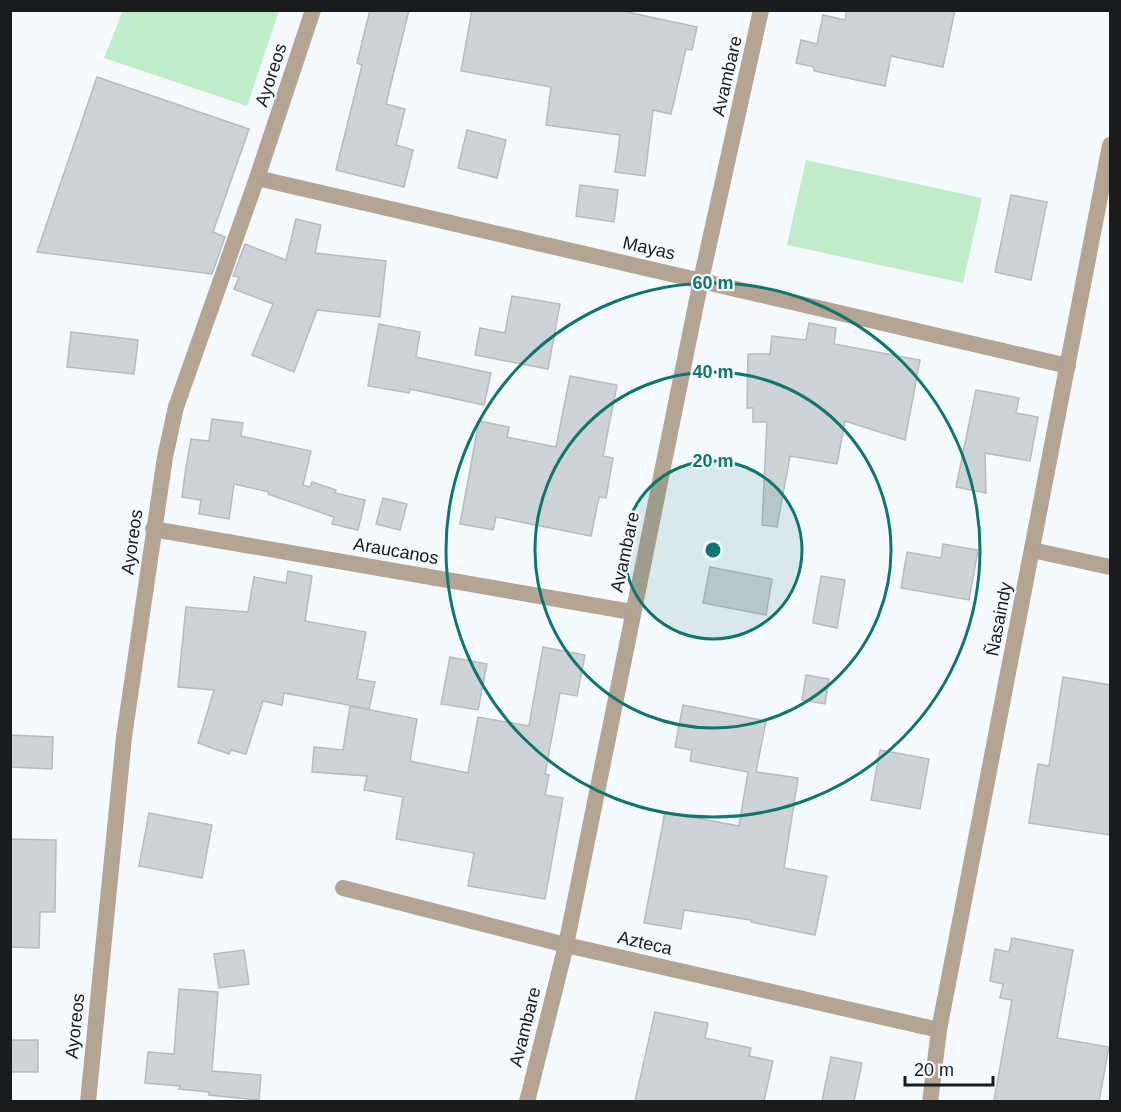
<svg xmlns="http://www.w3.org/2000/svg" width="1121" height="1112" viewBox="0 0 1121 1112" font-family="Helvetica,sans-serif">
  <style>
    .green { fill: #c1ecc9 }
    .building { fill: #ced3d7; stroke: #b6bbbf; stroke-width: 1.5 }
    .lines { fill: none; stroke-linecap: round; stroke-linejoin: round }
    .minor { stroke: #b3a493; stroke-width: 16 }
    .ring { fill: none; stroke: #0f766e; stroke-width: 3 }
    .labels { text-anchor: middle; stroke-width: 4.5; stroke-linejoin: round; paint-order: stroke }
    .street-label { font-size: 18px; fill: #191b1d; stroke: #f4f9fe }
    .centre { fill: #0f766e; stroke: #f4f9fe; stroke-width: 3 }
    .ring-label { font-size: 18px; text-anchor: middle; font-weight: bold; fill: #0f766e; stroke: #f4f9fe; stroke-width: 4.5; stroke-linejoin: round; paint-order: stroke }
  </style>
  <rect width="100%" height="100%" fill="#f4f9fe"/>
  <g class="green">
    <path d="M123,10L279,11L247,106L104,58Z"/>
    <path d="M806,160L982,198L963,283L787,245Z"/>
  </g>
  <g class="building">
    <path d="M370,10H409L386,104L405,109L396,145L413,150L404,187L336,170L362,65L357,63Z"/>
    <path d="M472,10H618L697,27L692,50L686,49L671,114L653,110L645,176L615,172L620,135L546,125L551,87L461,71Z"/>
    <path d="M847,10H955L943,67L891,56L885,86L814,71V67L796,63L801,40L817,44L823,15L845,20Z"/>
    <path d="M97,77L249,129L213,232L225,237L212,274L37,252Z"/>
    <path d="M467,130L506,140L497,178L458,168Z"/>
    <path d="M580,185L618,190L614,222L576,216Z"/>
    <path d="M1011,195L1047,202L1031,280L995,272Z"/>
    <path d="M296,219L321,225L315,253L386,261L380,317L317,310L294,372L252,355L273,304L234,289L239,277L233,276L245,244L286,260Z"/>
    <path d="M512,296L560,304L548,369L475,355L480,328L505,333Z"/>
    <path d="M809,323L836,328L834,344L920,360L905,440L845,421L837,464L790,456L777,527L762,525L767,422H753V408H747L748,354H770L772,336L806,340Z"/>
    <path d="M379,324L420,332L416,357L491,373L484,405L410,389L409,393L368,386Z"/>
    <path d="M71,332L138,340L134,374L67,367Z"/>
    <path d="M570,376L617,385L603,456L613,458L606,498L599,497L591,536L496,517L493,530L460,524L479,421L509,427L507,437L556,447Z"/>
    <path d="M976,390L1019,398L1016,413L1038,417L1030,461L985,453L986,493L956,487Z"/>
    <path d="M212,419L243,423L241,436L311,451L303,485L310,487L312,482L336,490L335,493L365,500L358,530L332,524L334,517L268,494L269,492L234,484L229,519L199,514L201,500L182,497L186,467L191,439L209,441Z"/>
    <path d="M383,498L407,504L400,530L376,524Z"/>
    <path d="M943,544L978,550L969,600L901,588L907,552L941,558Z"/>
    <path d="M710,567L772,579L766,615L703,603Z"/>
    <path d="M288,571L312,576L305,621L366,632L357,679L375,682L369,709L284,693L282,705L263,701L246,754L231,750L229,754L198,743L214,690L178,687L186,607L248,612L254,577L286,583Z"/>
    <path d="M821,576L845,580L837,628L813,623Z"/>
    <path d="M543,647L585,655L577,696L560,693L545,774L549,775L545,795L563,798L545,899L468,886L474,853L396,839L403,797L364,790L367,776L312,772L314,747L343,750L350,706L417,719L410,761L468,773L478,717L529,726Z"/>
    <path d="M450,657L487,664L478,710L441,704Z"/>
    <path d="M806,675L829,679L825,704L802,700Z"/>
    <path d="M1063,677L1110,685V835L1029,823L1038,764L1049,766Z"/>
    <path d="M683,705L766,721L756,772L798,778L784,868L827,876L815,935L751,922V920L684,910L681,929L644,923L665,812L739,826L748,772L690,761L692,750L675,747Z"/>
    <path d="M10,735L53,737L52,769L10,767Z"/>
    <path d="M880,750L929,759L920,809L871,800Z"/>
    <path d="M149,813L212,825L202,878L139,866Z"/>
    <path d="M10,839L56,840L55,912H40L39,948L10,947Z"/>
    <path d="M1012,938L1073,950L1057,1038L1109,1047L1099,1101H994L1012,1000L1000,998L1003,984L990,981L995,949L1009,952Z"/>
    <path d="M244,950L249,984L219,988L214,954Z"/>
    <path d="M179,989L218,992L212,1071L261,1075L259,1100L209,1095V1092L179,1089L180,1086L145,1083L148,1052L174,1054Z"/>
    <path d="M655,1012L708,1023L705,1038L751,1048L749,1056L773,1061L764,1101H635Z"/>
    <rect x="10" y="1040" width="28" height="32"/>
    <path d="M831,1057L862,1063L854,1101H822Z"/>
  </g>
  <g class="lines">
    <g class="minor">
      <path d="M257,178L1068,366"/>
      <path d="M153,529L632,612"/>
      <path d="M1032,550L1110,567"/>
      <path d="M343,888L566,945L939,1030"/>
      <path d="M88,1102L124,737L165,457L176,407L257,178L313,10"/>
      <path d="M527,1102L566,945L701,280L761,10"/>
      <path d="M930,1102L939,1030L1110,145"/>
    </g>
  </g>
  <circle cx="713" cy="550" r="89" fill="#0f766e" fill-opacity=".12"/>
  <g class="ring">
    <circle cx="713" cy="550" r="89"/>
    <circle cx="713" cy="550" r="178"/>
    <circle cx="713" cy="550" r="267"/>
  </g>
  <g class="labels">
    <g class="street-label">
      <text transform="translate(271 75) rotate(-72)" y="6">Ayoreos</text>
      <text transform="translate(727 76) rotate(-77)" y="6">Avambare</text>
      <text transform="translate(649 248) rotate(13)" y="6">Mayas</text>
      <text transform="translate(132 542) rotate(-82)" y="6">Ayoreos</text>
      <text transform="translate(396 551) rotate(10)" y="6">Araucanos</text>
      <text transform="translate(625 552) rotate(-78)" y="6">Avambare</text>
      <text transform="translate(999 619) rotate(-79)" y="6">Ñasaindy</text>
      <text transform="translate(645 943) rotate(13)" y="6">Azteca</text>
      <text transform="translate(75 1026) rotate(-84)" y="6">Ayoreos</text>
      <text transform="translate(525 1027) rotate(-76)" y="6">Avambare</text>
    </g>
  </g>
  <circle cx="713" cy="550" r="9" class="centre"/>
  <g class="ring-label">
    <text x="713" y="289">60 m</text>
    <text x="713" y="378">40 m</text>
    <text x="713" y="467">20 m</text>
  </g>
  <rect width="1121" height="1112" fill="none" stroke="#191b1d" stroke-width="24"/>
  <path d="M905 1076v9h88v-9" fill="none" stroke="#191b1d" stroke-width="3"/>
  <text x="914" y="1076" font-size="18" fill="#191b1d" stroke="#f4f9fe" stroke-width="4.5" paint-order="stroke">20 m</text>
</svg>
